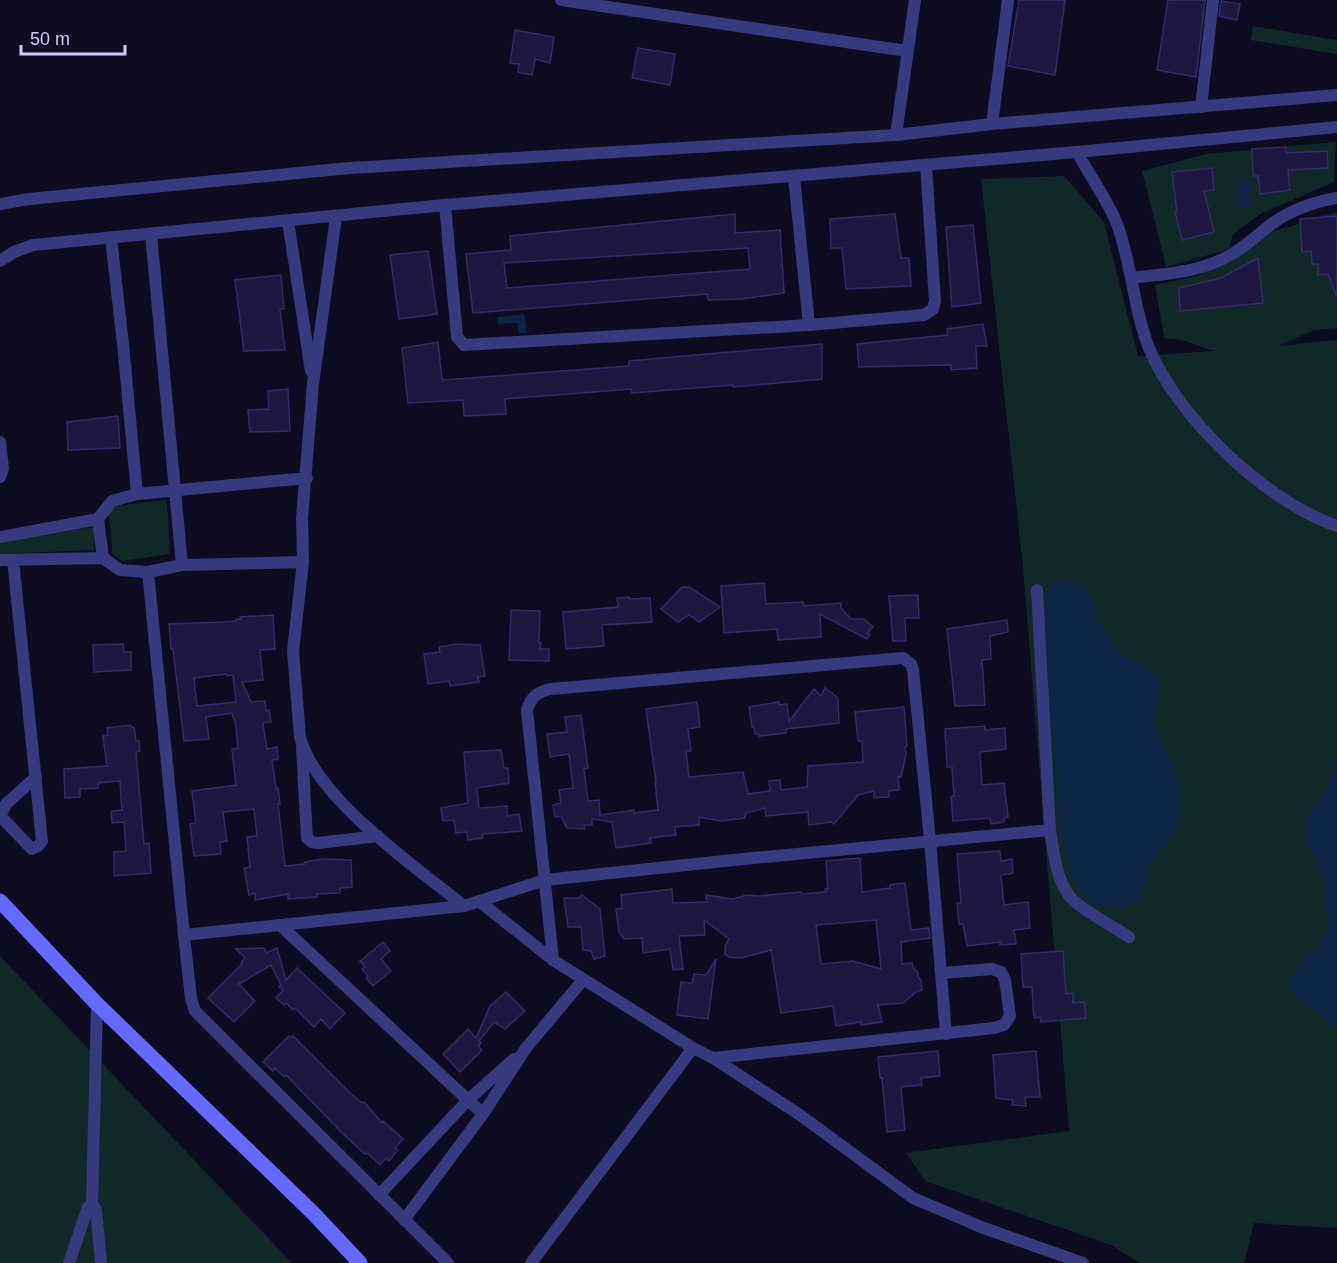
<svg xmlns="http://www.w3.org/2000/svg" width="1337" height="1263" viewBox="0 0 1337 1263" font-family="Helvetica,sans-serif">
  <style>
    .green { fill: #102927 }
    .water { fill: #0c2544 }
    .building { fill: #1e1840; stroke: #332a6d; stroke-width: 1.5; fill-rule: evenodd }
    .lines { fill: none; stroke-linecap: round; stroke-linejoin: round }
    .street { stroke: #373a7f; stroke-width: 12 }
    .secondary { stroke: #626aff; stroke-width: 15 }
  </style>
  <rect width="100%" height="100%" fill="#0e0c20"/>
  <g class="green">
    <path d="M1253,26L1337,40V54L1251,40Z"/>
    <path d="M1336,142L1334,182L1262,213L1233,234L1229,249L1166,267L1142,171L1206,154Z"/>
    <path d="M1064,176L1104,222L1138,356L1214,351L1182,340L1164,338L1155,285L1198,276L1268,233L1337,212V328L1314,330L1278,346L1337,340V1228L1254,1223L1244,1263H1140L1111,1245L925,1181L906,1153L1069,1131L1023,567L981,179Z"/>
    <path d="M167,500L170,554L123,561L113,555L108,507Z"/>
    <path d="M94,527V550L0,554V541Z"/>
    <path d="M0,956L292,1263H0Z"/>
  </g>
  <g class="water">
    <path d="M1249,179L1251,206L1239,208L1237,181Z"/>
    <path d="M524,314L527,333H519L517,323L498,324V317Z"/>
    <path d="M1064,579L1084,585L1093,604L1102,630L1118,653L1146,667L1161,683L1154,725L1175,770L1183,796L1182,814L1175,832L1161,848L1149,870L1146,885L1137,901L1120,908L1093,905L1074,881L1061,840L1054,746L1045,674L1043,617L1049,586Z"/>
    <path d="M1337,759V1026L1331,1027L1319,1014L1292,993L1288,980L1299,965L1319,945L1328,928L1325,888L1320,871L1310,849L1306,830L1311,809L1328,787Z"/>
  </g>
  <g class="building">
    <path d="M1019,0H1065L1055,75L1008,66Z"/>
    <path d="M1168,0H1205L1196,77L1157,70Z"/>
    <path d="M1221,1L1240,4L1237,20L1219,16Z"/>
    <path d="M515,30L554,37L550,63L535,59L532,75L518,72L519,64L510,63Z"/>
    <path d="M638,48L675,54L670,85L632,78Z"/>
    <path d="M1286,147V153L1327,151L1328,168L1288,170L1290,190L1260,194L1258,176H1253L1252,149Z"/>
    <path d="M1212,168L1214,190L1204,191L1214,232L1182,240L1175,212H1177L1172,172Z"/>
    <path d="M735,214V233L780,230L784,293L742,299L708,300L707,294L473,313L466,254L511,250L510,236ZM748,248L750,269L507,288L504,263Z"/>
    <path d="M895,214L901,258H909L911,286L846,289L842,248H831L830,219Z"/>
    <path d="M1337,216V295H1336L1328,274L1318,275V264H1312L1311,251L1302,252L1300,219Z"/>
    <path d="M973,225L981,303L952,307L946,227Z"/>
    <path d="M428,251L437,314L399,319L390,255Z"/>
    <path d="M1258,258L1263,303L1180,311L1179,288L1221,278Z"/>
    <path d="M281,275L284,309H280L285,350L244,351L235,280Z"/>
    <path d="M983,324L987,346H976L977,368L951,370V365L859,367L857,344L948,335L947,329Z"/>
    <path d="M438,342L442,380L629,366V361L822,344V379L733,387V385L632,393L631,389L505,399L506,414L464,416L463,400L408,403L402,348Z"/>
    <path d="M288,389L290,431L250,432L248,410L269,409L268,391Z"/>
    <path d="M118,416L120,448L68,450L67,422Z"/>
    <path d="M764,583L766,604L803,602L804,606L841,603V608L851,619H864L873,627L867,633L870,635L867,639L820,614L821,637L778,640L777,629L724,633L721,586Z"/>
    <path d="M682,587H689L720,607L699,622L689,615L678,622L661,609Z"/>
    <path d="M918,595L919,618H905L906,641H893L889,596Z"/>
    <path d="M629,597V599L650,598L652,622L602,625L604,646L566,649L563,612L618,607L617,598Z"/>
    <path d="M511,610L540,611L539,643H541L540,649H549V661L509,660Z"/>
    <path d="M273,615L275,649L260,650L263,680L242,682L251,702L265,701L266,711L269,710L271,722L263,723L267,749L277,747L278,759L272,760L276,789L278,788L280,804H278L285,866L305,864V862L323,859L351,860L352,887L340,888V893L317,894V897L288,899V894L255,900V893L249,895L244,868L250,867L247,837L257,836L254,809L223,812L227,841L220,842L221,854L194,856L190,824L196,823L192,791L236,785L232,749L238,748L236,726L232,713L206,717L209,739L184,741L173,649H171L169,624L223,622L236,621V619H241L240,617ZM226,674L227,676L233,675L236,702L197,706L194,678Z"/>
    <path d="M1007,620L1008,632L990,636L991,659L982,660L985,705L955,706L947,629Z"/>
    <path d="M123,644L124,652H131V670L94,672L93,645Z"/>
    <path d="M456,644L480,645L485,676L478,677L479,682L450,686L449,681L428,684L424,654L440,652L439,647Z"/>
    <path d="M825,688L838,698L839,723L786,729V733L759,736V734H755L754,727H752L749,707L779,702V705L787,704L789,721L814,689L821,696Z"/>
    <path d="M697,702L700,727L688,729L691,751H686L689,777L743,772L748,794L770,791L769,781L780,780L781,790L807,787L808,766L863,762L862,741H858L855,712L904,707L907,746L905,747L906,755L901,777L898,776L899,790L889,791V797L874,798V791L858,795L834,824L831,822L809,825L808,812L766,816L765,808L746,813L745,818L737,819L720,821L699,817V825L675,827L676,835L650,838L651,843L616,848L612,822L592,819V825H584L585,829L567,828L561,816L555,817L553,805L561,803L559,790L573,788L569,754L550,757L547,734L567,732L565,717L581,715L588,768L584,769L588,801L599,800L600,815L634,810V813L658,810L655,782H656L646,709Z"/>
    <path d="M131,725V728L134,727L136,741H139L140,751L136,752L144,844L149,843L151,873L114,876V852L126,851L124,822L112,823L111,811L122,810L120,781L98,783V788L80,789V797L65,798L64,769L107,766L103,736L108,735L107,728Z"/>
    <path d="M985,726V730L1005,728L1006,749L980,752L982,785L1004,783L1008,817L1004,818V822L991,824L990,818L953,821L951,797L954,796L952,767H947L945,729Z"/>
    <path d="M501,750L504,768H508L509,783L477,788L479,808L507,806V816L519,814L522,831L482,834L483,838L468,840L467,832L456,833L454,820L443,821L441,808L468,803L464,752Z"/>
    <path d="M1000,851L1001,861L1012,859L1013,873L1001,875L1004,905L1028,902L1030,928L1014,930L1016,944L1000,945V942L967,946L963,924H959L957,903H961L957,854Z"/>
    <path d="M860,858L862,892L890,888V885L905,883L911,930L929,928L930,938L901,942L902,964L912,963L913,967L918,973V977L921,980L922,990L916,992L903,1003L878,1005L882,1022L861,1025V1022L836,1026L833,1006L781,1013L771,950L741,958L729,957L725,954V946L729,939L704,920L705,935L679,936L683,969L673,970L670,949L643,953L642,938L624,939L619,932L616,909L622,908L621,895L672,889L673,903L707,902L706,895L732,899L748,895L758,896L801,892L802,894L826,892L825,889H828L826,861ZM876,920L881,969L853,961L821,964L816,925Z"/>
    <path d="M582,895L600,909L605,956L594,959L591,951L583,950L581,927H568L564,898H579Z"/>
    <path d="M383,942L390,951L381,959L391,971L373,986L366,978L368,976L362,969L365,967L360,961Z"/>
    <path d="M264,948L266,953L277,948L286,980L297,968L345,1013L330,1029L321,1019L314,1027L295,1008L293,1010L286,1003L284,1005L276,998L283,990L279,987L281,985L271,965L239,984L255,1001L234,1022L208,998L242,964L241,963L245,958L236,949Z"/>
    <path d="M1063,951L1066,994L1073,993V1003L1084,1002L1086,1018L1041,1022L1040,1017L1034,1018L1032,987H1023L1021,954Z"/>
    <path d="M716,959L708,1019L677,1015L681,982L692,983L694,974L706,975Z"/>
    <path d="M506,992L525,1011L505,1029L494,1022L479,1041L481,1043L478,1046L482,1050L460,1072L443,1054L468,1029L476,1038L490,1006Z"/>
    <path d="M289,1036L291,1038L293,1036L349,1092L362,1103L364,1102L382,1123L383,1121L403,1139L395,1148L398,1150L389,1161L386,1158L380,1165L367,1153L365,1154L342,1133L286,1075L284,1077L275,1068L273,1071L263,1062Z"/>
    <path d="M938,1051L940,1076L921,1078L922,1085L901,1087L905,1130L887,1132L882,1078H880L878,1057Z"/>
    <path d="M1036,1051L1040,1097H1025L1026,1106L1012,1105L1013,1100L996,1098L993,1055Z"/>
  </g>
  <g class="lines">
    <g class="street">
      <path d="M561,0L907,51"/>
      <path d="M1201,107L1213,0"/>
      <path d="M992,124L1008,0"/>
      <path d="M896,135L915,0"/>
      <path d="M1077,152C1090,176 1107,199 1117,224C1132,264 1133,308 1149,348C1177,417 1266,502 1337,526"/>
      <path d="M794,177L809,325"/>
      <path d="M0,204L29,199L350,168L896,135L992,124L1337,95"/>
      <path d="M445,205L457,337L464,345L809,325L924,315L933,309L935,301L926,165"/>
      <path d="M336,217L313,384L302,518L303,562L293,651L300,737C316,799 415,866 464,906"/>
      <path d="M288,221L311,371"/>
      <path d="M111,238L123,344L137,494"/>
      <path d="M0,261L14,252L33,245L445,205L1077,152L1337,127"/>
      <path d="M1131,278C1163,274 1195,273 1225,258C1243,249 1257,235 1273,223C1293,209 1314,202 1337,198"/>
      <path d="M0,442L3,469L0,477"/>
      <path d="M98,519L103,558"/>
      <path d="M0,537L98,519L112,501L137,494L307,478"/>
      <path d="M0,560L103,558L120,570L148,572L182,565L151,234"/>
      <path d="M13,560L42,841L38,846L32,849L0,816L6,804L36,777"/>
      <path d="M182,565L303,562"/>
      <path d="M148,572L184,935L191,998L195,1011L448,1263"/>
      <path d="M1037,590L1050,830C1054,853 1056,884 1074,901C1086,912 1114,927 1129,937"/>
      <path d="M302,748L307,838L312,842L318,843L378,836"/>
      <path d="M479,901L553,960L693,1048L713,1058L800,1115L913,1198L981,1227L1083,1263"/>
      <path d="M281,926L483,1114"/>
      <path d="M184,935L464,906L545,880L743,859L1050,830"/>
      <path d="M553,960L527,710C531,696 538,692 551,689L903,658L911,664L913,670L930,840L946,1034"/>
      <path d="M713,1058L994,1028L1004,1025L1010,1016L1005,980L1001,972L992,969L942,973"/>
      <path d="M379,1195L468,1100L514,1059"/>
      <path d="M92,1205L97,1004"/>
      <path d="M404,1220L483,1114L526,1048L583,980"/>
      <path d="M69,1263L88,1207L92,1205L96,1209L101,1263"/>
      <path d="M531,1263L693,1048"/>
    </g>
    <path class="secondary" d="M0,901L97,1004L314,1214L360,1263"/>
  </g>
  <path d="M21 45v9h104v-9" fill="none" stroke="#cdcbff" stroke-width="3"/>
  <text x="30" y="45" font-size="18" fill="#cdcbff" stroke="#0e0c20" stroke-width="4.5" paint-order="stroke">50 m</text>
</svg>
